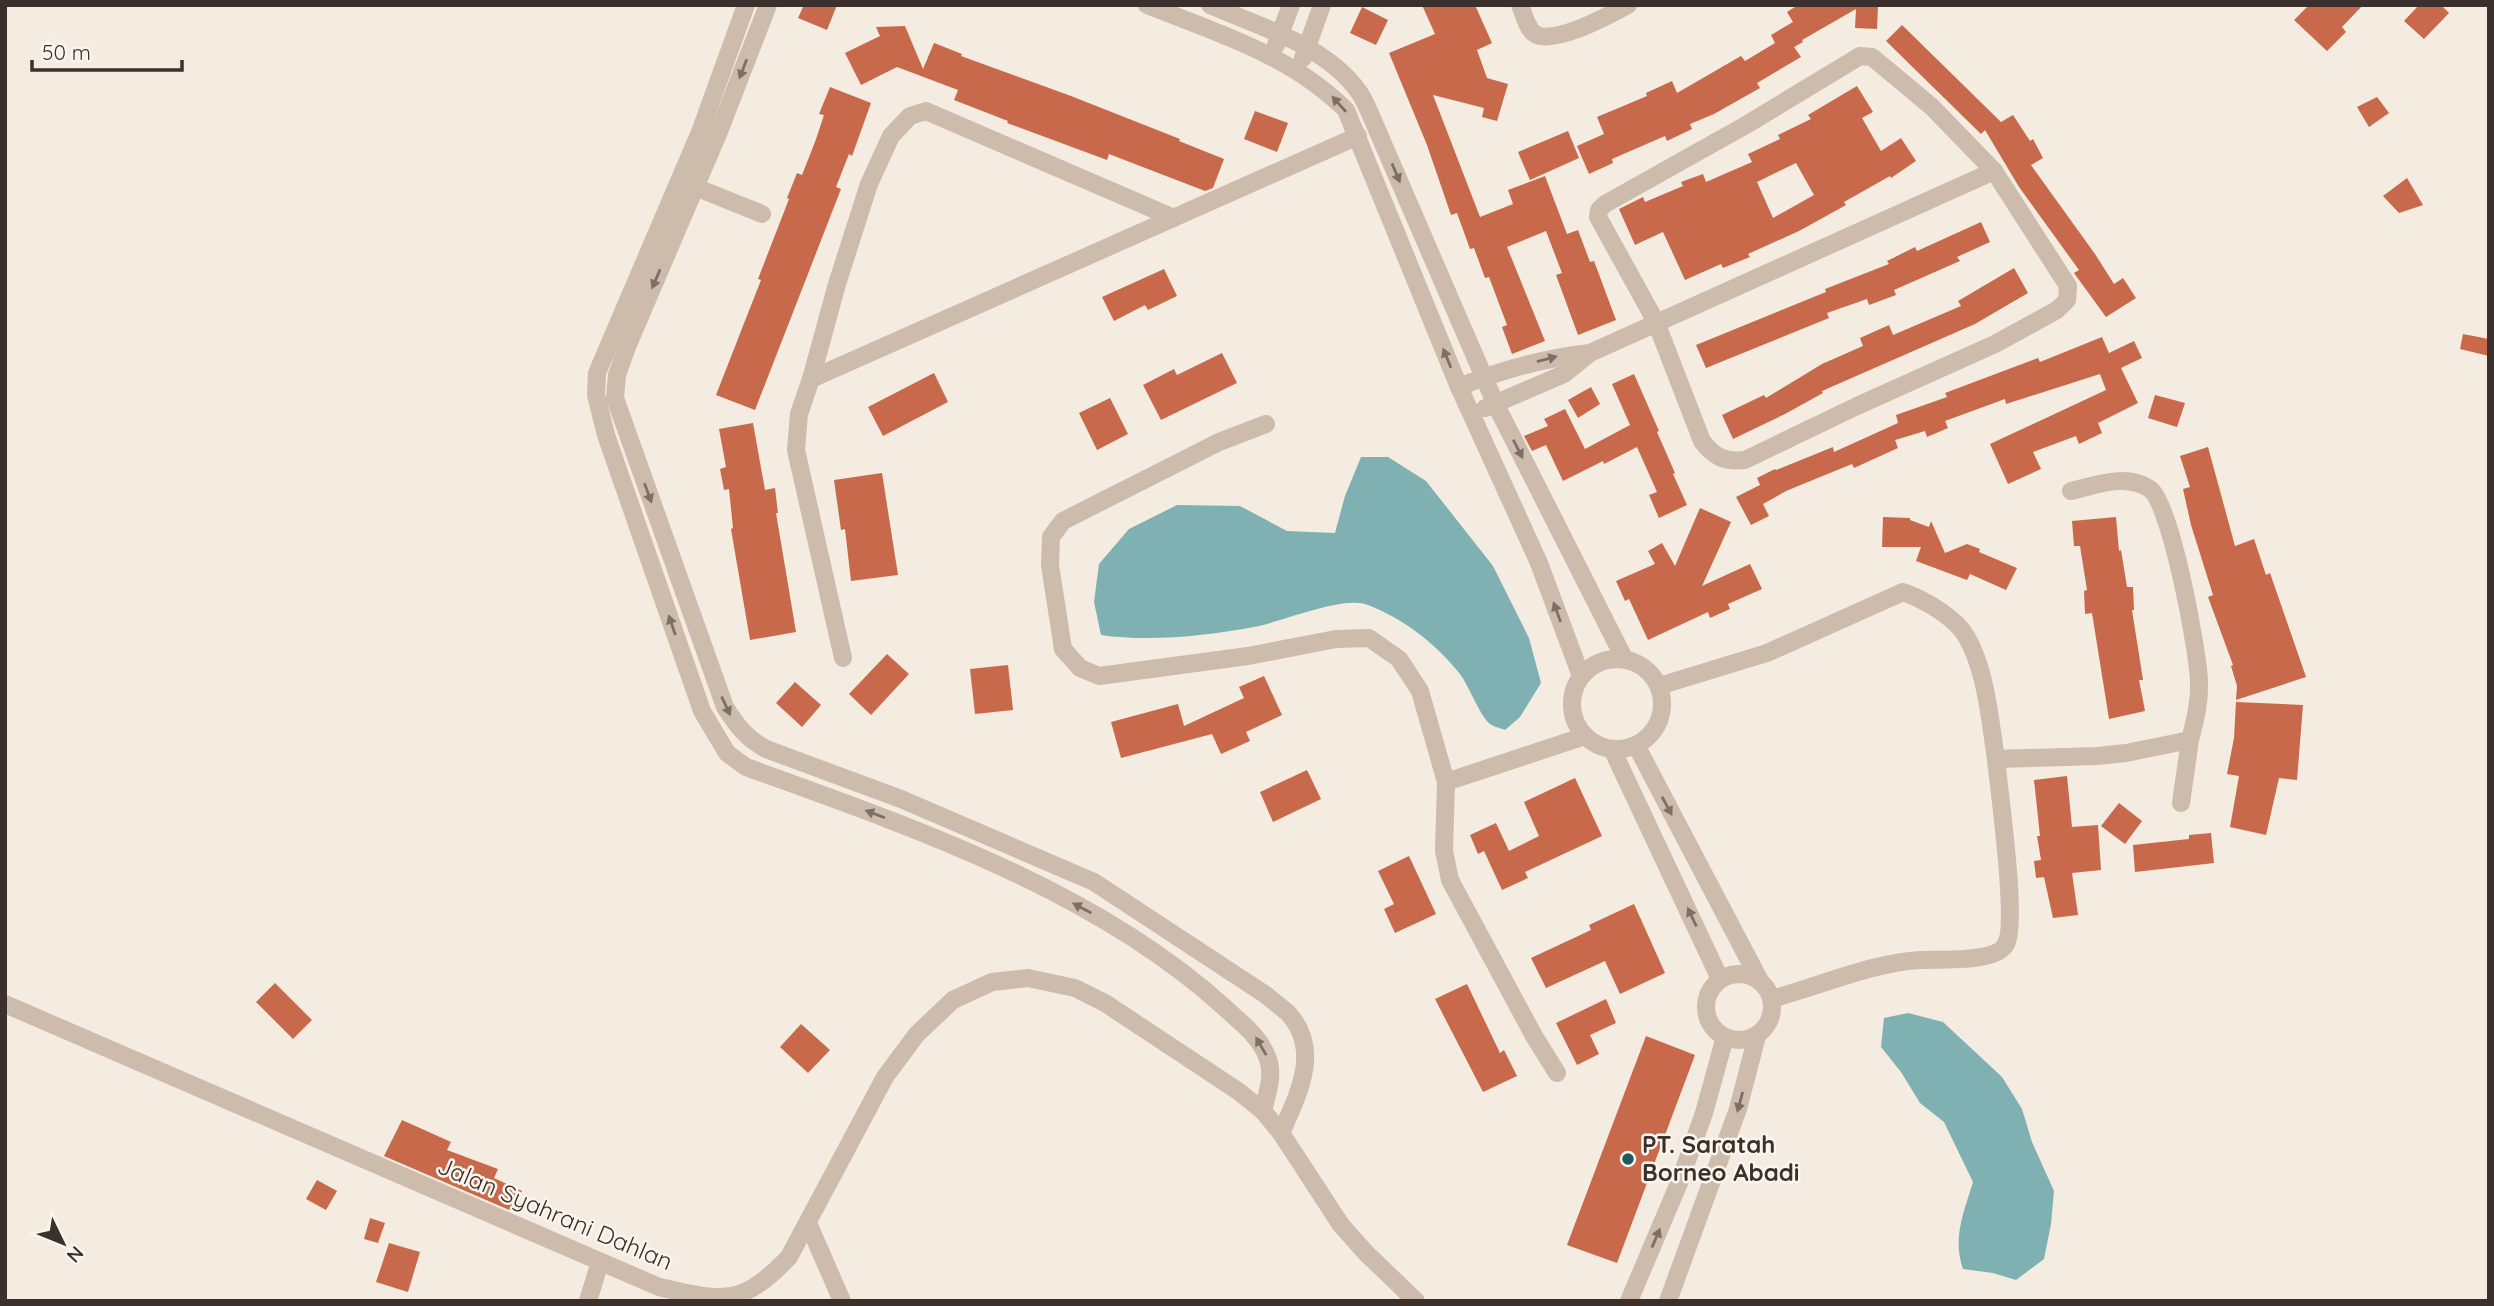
<svg xmlns="http://www.w3.org/2000/svg" width="2494" height="1306" viewBox="0 0 2494 1306" font-family="Quicksand,sans-serif">
  <style>
    .water { fill: #7fb0b2 }
    .building { fill: #c8694b; fill-rule: evenodd }
    .lines { fill: none; stroke-linecap: round; stroke-linejoin: round }
    .minor { stroke: #cdbbac; stroke-width: 18 }
    .oneway { fill: #7d6f65 }
    .poi-dot { fill: #1f5a5e; stroke: #fbf5ee; stroke-width: 2.5 }
    .labels { text-anchor: middle; stroke-width: 5; stroke-linejoin: round; paint-order: stroke }
    .poi-label { font-size: 24px; font-weight: bold; fill: #3b302b; stroke: #fbf5ee; text-anchor: start }
    .street-label { font-size: 24px; fill: #3b302b; stroke: #fbf5ee }
  </style>
  <rect width="100%" height="100%" fill="#f4ebe1"/>
  <g class="water">
    <path d="M1361,457H1388L1426,481L1493,566L1529,638L1541,683L1520,717L1505,730C1501,728 1494,727 1490,724C1480,716 1469,686 1460,674C1435,643 1404,619 1368,605C1343,595 1282,622 1254,627C1207,636 1148,642 1101,635L1094,602L1099,564L1129,529L1177,505L1240,506L1287,531L1335,533L1345,496Z"/>
    <path d="M1908,1013L1943,1022L2002,1077L2022,1109L2032,1142L2054,1191L2051,1224L2044,1259L2016,1280L1993,1273L1963,1269C1952,1238 1964,1212 1973,1182L1944,1122L1920,1103L1901,1072L1881,1047L1884,1018Z"/>
  </g>
  <g class="building">
    <path d="M804,5H837L827,30L798,18Z"/>
    <path d="M1422,5H1475L1492,43L1477,50L1487,78L1508,84L1497,121L1482,117L1484,108L1433,95L1480,217L1513,204L1508,190L1545,176L1567,234L1578,230L1590,262L1594,261L1616,320L1578,335L1556,275L1562,273L1546,231L1507,247L1545,341L1512,354L1502,327L1507,325L1489,277L1485,278L1474,248L1470,249L1457,213L1451,215L1427,145L1389,53L1435,34Z"/>
    <path d="M1798,5H1878L1877,29L1855,28L1856,9L1802,40L1803,42L1794,47L1801,57L1757,83L1760,88L1714,114L1690,124L1692,129L1667,141L1665,136L1612,159L1613,163L1589,174L1577,146L1604,134L1597,117L1647,96L1646,93L1672,81L1677,93L1741,56L1745,61L1775,43L1771,35L1793,22L1787,12Z"/>
    <path d="M2309,5H2363L2342,27L2346,32L2327,51L2294,20Z"/>
    <path d="M2419,5H2441L2449,13L2424,39L2404,21Z"/>
    <path d="M1362,7L1388,20L1376,45L1350,33Z"/>
    <path d="M1902,25L2001,122L2013,115L2030,141L2033,139L2043,158L2031,165L2095,254L2114,284L2123,278L2136,298L2106,317L2074,273L2079,270L2019,187L1985,130L1981,134L1886,41Z"/>
    <path d="M905,26L923,69L934,43L962,54L961,56L1071,96L1180,139L1179,141L1224,159L1213,188L1205,191L1109,154L1107,160L1007,123L1008,121L954,100L958,90L897,67L861,85L845,53L880,36L876,27Z"/>
    <path d="M1857,86L1873,112L1862,118L1881,151L1901,138L1916,161L1891,178L1890,176L1844,202L1846,205L1799,231L1748,254L1750,257L1723,268L1721,264L1685,280L1663,232L1635,245L1619,209L1643,197L1645,202L1683,186L1681,182L1703,174L1706,182L1752,162L1748,154L1780,139L1778,135L1811,119L1808,115ZM1796,163L1814,195L1773,218L1757,182Z"/>
    <path d="M830,87L871,103L852,156L849,154L836,187L841,189L755,410L716,395L761,280L758,279L789,199L787,198L797,173L802,175L815,142L824,115L819,114Z"/>
    <path d="M2377,97L2389,113L2369,127L2357,107Z"/>
    <path d="M1255,111L1288,123L1277,152L1244,139Z"/>
    <path d="M1568,131L1579,158L1530,180L1518,152Z"/>
    <path d="M2407,178L2423,205L2399,213L2383,196Z"/>
    <path d="M1981,222L1990,242L1957,257L1960,261L1894,290L1896,295L1869,305L1867,299L1827,313L1829,318L1706,368L1696,345L1826,292L1825,289L1889,264L1887,261L1915,247L1917,251Z"/>
    <path d="M2014,268L2028,293L1975,324L1822,391L1823,393L1785,414L1733,439L1722,415L1764,395L1766,398L1822,364L1863,346L1860,338L1889,325L1893,335L1961,306L1958,301Z"/>
    <path d="M1164,269L1177,296L1148,310L1145,305L1114,321L1102,297Z"/>
    <path d="M2463,334L2489,339V356L2460,349Z"/>
    <path d="M2102,337L2109,353L2134,341L2142,358L2121,368L2138,403L2098,423L2102,433L2079,444L2076,436L2033,452L2041,469L2008,484L1990,444L2106,390L2100,374L2006,404L2005,399L1945,421L1948,428L1927,437L1925,431L1895,440L1898,448L1854,468L1852,464L1786,491L1763,504L1769,516L1751,525L1736,497L1760,485L1757,478L1775,469L1776,470L1833,447L1834,452L1898,423L1896,415L1947,397L1945,393L2038,358L2040,362Z"/>
    <path d="M1222,353L1237,383L1161,420L1143,385L1174,369L1177,375Z"/>
    <path d="M934,373L948,402L883,436L868,407Z"/>
    <path d="M1634,374L1659,431L1657,432L1675,473L1673,474L1687,505L1659,518L1649,495L1657,492L1637,447L1604,464L1603,461L1563,481L1546,445L1532,451L1524,436L1548,426L1544,419L1565,409L1585,449L1630,425L1612,384Z"/>
    <path d="M1591,387L1600,404L1578,418L1568,400Z"/>
    <path d="M2155,395L2185,403L2177,427L2148,418Z"/>
    <path d="M1110,398L1128,434L1097,450L1079,413Z"/>
    <path d="M753,423L765,490L775,488L778,513H776L796,632L750,640L731,529L733,528L729,489L724,490L720,469L726,467L719,429Z"/>
    <path d="M2208,447L2235,546L2254,539L2266,575L2270,573L2306,677L2236,700L2237,686L2231,666L2233,665L2208,597L2213,595L2191,525L2183,489L2190,487L2180,456Z"/>
    <path d="M882,473L898,575L851,581L845,529L841,530L834,480Z"/>
    <path d="M1700,508L1731,522L1702,586L1750,564L1762,589L1728,604L1730,609L1710,618L1708,612L1648,640L1629,599L1625,601L1616,581L1655,564L1648,551L1662,543L1675,566Z"/>
    <path d="M1883,517L1910,518V520L1929,527L1931,521L1945,553L1967,544L1980,549L1979,552L2017,568L2006,590L1970,574L1967,580L1916,561L1921,547H1882Z"/>
    <path d="M2116,517L2119,551L2121,550L2127,587H2133L2134,610H2132L2143,680H2139L2145,711L2109,719L2092,613L2085,614L2084,591L2087,590L2080,546H2074L2072,521Z"/>
    <path d="M887,654L909,674L871,715L849,694Z"/>
    <path d="M1008,665L1013,710L975,714L970,669Z"/>
    <path d="M1264,676L1282,715L1246,732L1250,741L1221,754L1212,734L1121,758L1111,722L1178,704L1184,726L1244,698L1239,687Z"/>
    <path d="M795,682L821,705L802,727L776,703Z"/>
    <path d="M2236,702L2303,705L2297,780L2279,778L2266,835L2230,827L2239,776L2227,774L2234,738Z"/>
    <path d="M1307,770L1321,799L1273,822L1260,792Z"/>
    <path d="M2067,776L2072,827L2098,825L2101,870L2072,873L2078,915L2053,918L2044,877L2036,878L2034,861L2041,860L2037,836H2040L2034,780Z"/>
    <path d="M1575,778L1602,836L1525,872L1528,878L1502,890L1484,851L1478,854L1470,835L1496,823L1509,851L1539,836L1524,802Z"/>
    <path d="M2119,803L2142,821L2125,844L2101,826Z"/>
    <path d="M2211,833L2214,863L2135,872L2133,845L2189,839V835Z"/>
    <path d="M1409,856L1436,914L1395,933L1384,909L1394,904L1378,871Z"/>
    <path d="M1634,904L1665,973L1620,994L1605,961L1546,988L1531,958L1591,930L1589,925Z"/>
    <path d="M275,983L312,1020L293,1039L256,1002Z"/>
    <path d="M1467,984L1500,1053L1504,1050L1517,1076L1483,1092L1435,999Z"/>
    <path d="M1606,999L1616,1023L1590,1035L1599,1054L1577,1065L1556,1023Z"/>
    <path d="M801,1024L830,1050L808,1073L780,1047Z"/>
    <path d="M1646,1036L1695,1055L1617,1263L1567,1245Z"/>
    <path d="M402,1120L451,1142L447,1150L498,1169L494,1178L522,1191L512,1211L384,1156Z"/>
    <path d="M317,1180L337,1191L326,1210L306,1199Z"/>
    <path d="M370,1218L385,1223L378,1243L364,1239Z"/>
    <path d="M389,1243L420,1252L408,1292L376,1282Z"/>
  </g>
  <g class="lines">
    <g class="minor">
      <path d="M746,5L700,132L597,373L596,395L606,435L702,711L727,753L746,767C909,826 1094,889 1224,1007C1240,1022 1260,1036 1268,1059C1274,1075 1267,1094 1263,1111"/>
      <path d="M768,5L718,134L627,347L617,375L615,398L725,707C737,726 746,738 766,749L901,799L1094,882L1266,995C1273,1001 1281,1007 1288,1013C1322,1050 1298,1095 1281,1133"/>
      <path d="M1147,5C1217,33 1291,55 1346,110L1459,387L1539,563L1581,676"/>
      <path d="M1210,5C1260,27 1326,45 1359,92C1367,104 1372,118 1378,132L1496,405L1624,658"/>
      <path d="M1520,5C1524,14 1527,29 1535,34C1553,46 1610,15 1628,5"/>
      <path d="M1276,45L1291,5"/>
      <path d="M1860,56L1872,57L1932,107L1994,171L2068,286L2067,300L2057,310L1995,344L1857,406L1745,460C1724,462 1714,457 1702,441L1656,322L1598,217L1599,210L1605,204L1746,125Z"/>
      <path d="M1303,58L1322,5"/>
      <path d="M695,187L762,214"/>
      <path d="M811,379L837,284L869,184L891,136L910,116L926,111L1174,218"/>
      <path d="M1459,387C1501,370 1545,358 1590,353"/>
      <path d="M1485,408L1564,374L1590,353L1994,171"/>
      <path d="M1266,424L1219,442L1063,521L1051,537L1050,565L1063,649L1080,668L1099,676L1248,656L1336,639L1369,638L1399,659L1420,691L1446,782L1444,851L1450,880L1534,1036L1557,1073"/>
      <path d="M843,658L796,450L799,414L811,379L1358,136"/>
      <circle cx="1617" cy="704" r="45"/>
      <path d="M1659,686L1767,653L1903,592C1923,599 1955,617 1966,636C1986,669 1990,721 1996,759"/>
      <path d="M1636,745L1760,981"/>
      <path d="M1612,749L1720,979"/>
      <path d="M1446,782L1585,736"/>
      <path d="M2181,803L2190,740"/>
      <circle cx="1739" cy="1007" r="33"/>
      <path d="M1771,999C1817,987 1874,962 1921,960C1941,959 1997,963 2006,944C2018,922 1999,791 1996,759L2097,756L2126,753L2190,740C2195,721 2200,701 2199,681C2198,651 2171,504 2150,489C2126,473 2097,485 2071,491"/>
      <path d="M5,1004L659,1287C725,1302 742,1306 789,1257L885,1077L917,1034L953,1000L992,982L1028,978L1075,988L1105,1003L1238,1091L1263,1111L1281,1133L1341,1225L1366,1253L1416,1301"/>
      <path d="M808,1223L842,1301"/>
      <path d="M588,1301L600,1262"/>
      <path d="M1629,1301L1679,1183L1704,1113L1725,1037"/>
      <path d="M1668,1301L1738,1109L1757,1036"/>
    </g>
  </g>
  <defs><path id="oneway-solid" d="M-6-.8H1V-3.2L6.5 0L1 3.2V.8H-6Z" transform="scale(1.75)"/></defs>
  <g class="oneway">
    <use href="#oneway-solid" transform="translate(743 69) rotate(111)"/>
    <use href="#oneway-solid" transform="translate(1339 104) rotate(-132)"/>
    <use href="#oneway-solid" transform="translate(1396 173) rotate(67)"/>
    <use href="#oneway-solid" transform="translate(656 279) rotate(113)"/>
    <use href="#oneway-solid" transform="translate(1447 358) rotate(-112)"/>
    <use href="#oneway-solid" transform="translate(1547 359) rotate(-15)"/>
    <use href="#oneway-solid" transform="translate(1518 449) rotate(63)"/>
    <use href="#oneway-solid" transform="translate(648 493) rotate(70)"/>
    <use href="#oneway-solid" transform="translate(1557 612) rotate(-110)"/>
    <use href="#oneway-solid" transform="translate(672 625) rotate(-109)"/>
    <use href="#oneway-solid" transform="translate(726 706) rotate(65)"/>
    <use href="#oneway-solid" transform="translate(1667 806) rotate(62)"/>
    <use href="#oneway-solid" transform="translate(875 814) rotate(-159)"/>
    <use href="#oneway-solid" transform="translate(1082 908) rotate(-152)"/>
    <use href="#oneway-solid" transform="translate(1692 917) rotate(-115)"/>
    <use href="#oneway-solid" transform="translate(1261 1046) rotate(-120)"/>
    <use href="#oneway-solid" transform="translate(1740 1102) rotate(105)"/>
    <use href="#oneway-solid" transform="translate(1656 1238) rotate(-67)"/>
  </g>
  <circle class="poi-dot" cx="1628" cy="1159" r="7"/>
  <g class="labels">
    <g class="poi-label">
      <text x="1642" y="1153">PT. Saratah<tspan x="1642" dy="28">Borneo Abadi</tspan></text>
    </g>
    <g class="street-label">
      <text transform="translate(555 1214) rotate(23)" y="8">Jalan Syahrani Dahlan</text>
    </g>
  </g>
  <rect width="2494" height="1306" fill="none" stroke="#3b302b" stroke-width="14"/>
  <g transform="translate(63 1243) rotate(133)" stroke="#fbf5ee" stroke-width="5" paint-order="stroke">
  <path d="M0-5L12 26L0 18L-12 26Z" fill="#3b302b"/>
  <text y="-10" font-size="19" font-weight="bold" text-anchor="middle" fill="#3b302b">N</text>
  </g>
  <path d="M32 60v10h150v-10" fill="none" stroke="#3b302b" stroke-width="3.5"/>
  <text x="42" y="60" font-size="21" fill="#3b302b" stroke="#fbf5ee" stroke-width="5" paint-order="stroke">50 m</text>
</svg>
